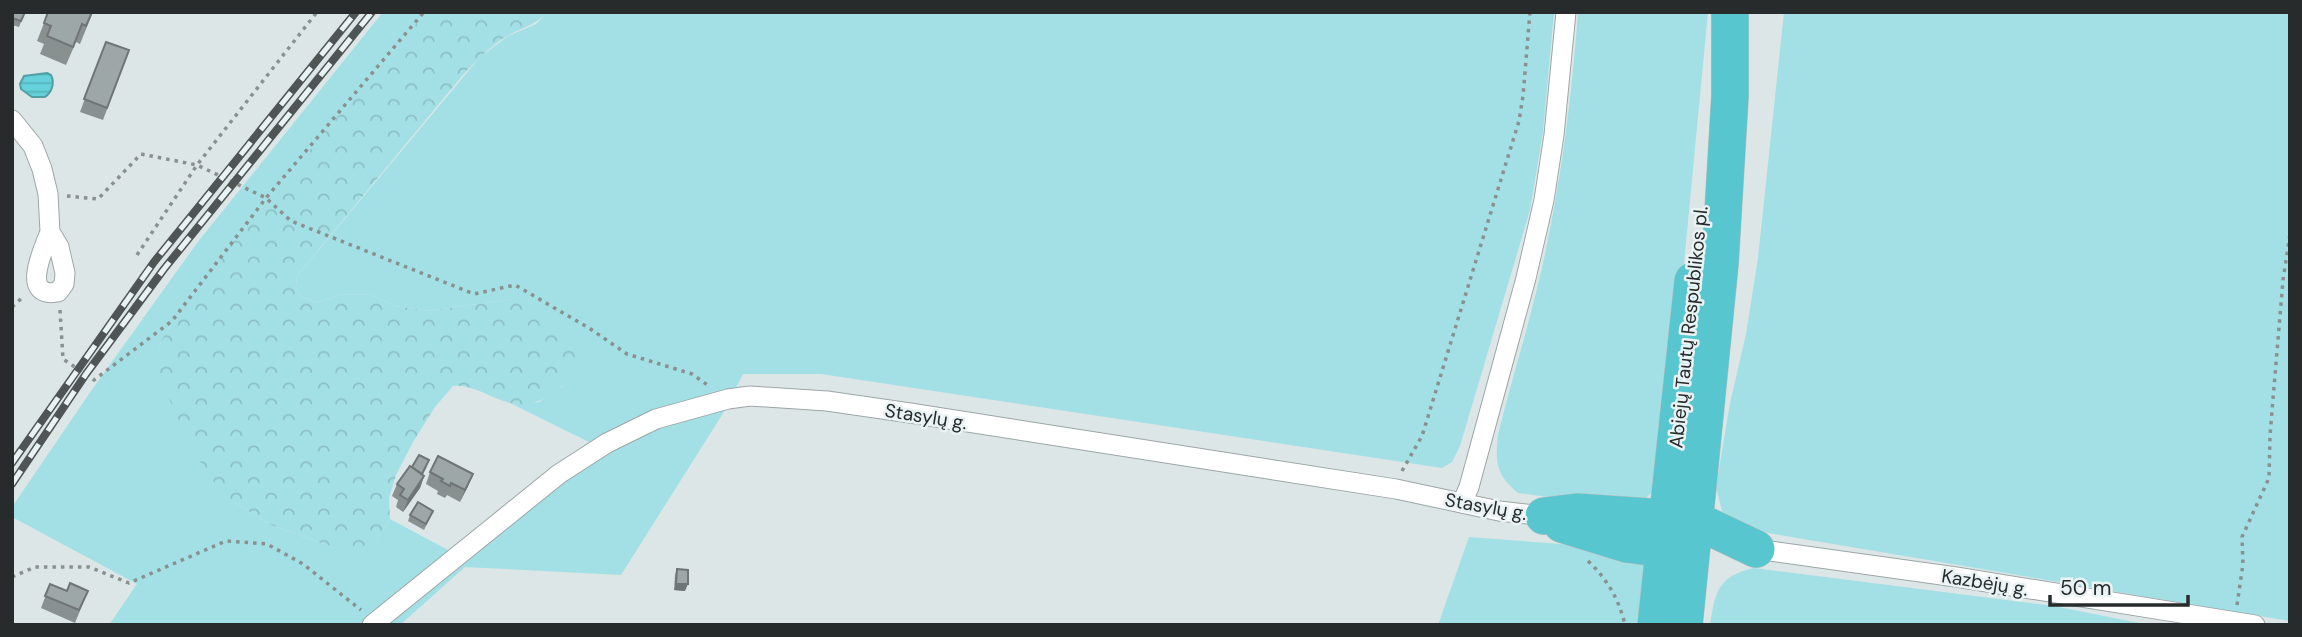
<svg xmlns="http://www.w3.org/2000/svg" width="2302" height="637" viewBox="0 0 2302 637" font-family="'DM Sans',sans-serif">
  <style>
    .grass { fill: #a3e0e5 }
    .forest { fill: url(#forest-crowns) }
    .water { fill: url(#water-rules); stroke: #52a0a6; stroke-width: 2 }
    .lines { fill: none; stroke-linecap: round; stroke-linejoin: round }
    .street-casing { stroke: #9da6a7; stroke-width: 21 }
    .highway-casing { stroke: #bebfbf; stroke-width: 38 }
    .path { stroke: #899090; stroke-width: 3.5; stroke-dasharray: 3.5 5; stroke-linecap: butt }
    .street { stroke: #fff; stroke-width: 19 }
    .highway { stroke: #57c6cf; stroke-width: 37 }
    .rail-casing { stroke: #4f5454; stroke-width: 8 }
    .rail { stroke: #e9f3f4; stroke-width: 5; stroke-dasharray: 16; stroke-linecap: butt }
    .wall { fill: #889090 }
    .shaded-wall { fill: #6f7576 }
    .building { fill: #9ea7a8; stroke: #6f7576; stroke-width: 2 }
    .labels { text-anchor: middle; stroke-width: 5; stroke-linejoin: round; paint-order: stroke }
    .street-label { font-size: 19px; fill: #272b2b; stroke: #e9f3f4 }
  </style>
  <defs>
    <pattern id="forest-crowns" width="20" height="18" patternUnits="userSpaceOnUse" patternTransform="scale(1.75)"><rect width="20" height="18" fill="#a3e0e5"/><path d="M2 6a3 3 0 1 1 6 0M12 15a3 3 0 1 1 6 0" fill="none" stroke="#8cc0c5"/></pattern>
    <pattern id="water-rules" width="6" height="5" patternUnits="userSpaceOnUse" patternTransform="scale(1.75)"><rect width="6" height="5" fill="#65d2db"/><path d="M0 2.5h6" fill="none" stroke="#58b4bc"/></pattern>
  </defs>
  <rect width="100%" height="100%" fill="#dce6e6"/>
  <g class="grass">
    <path d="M383,12H426L210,268L162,339L158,351L235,503L271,525L338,549L377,540L390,519L450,551L591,443L512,404L539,402L563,386L511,299L429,311L395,306L370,295L342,294L317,303L298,295L296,277L480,57L508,36L536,24L547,12H1554L1543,132L1530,210L1460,446L1452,462L1442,468L821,374H743L722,415L621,575L465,567L400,625H109L137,584L12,517V507L91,391L197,243Z"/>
    <path d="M1578,12H1708L1664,473C1659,482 1653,494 1644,499C1620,510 1547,496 1518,493C1496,475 1495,462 1498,434C1513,375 1532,315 1545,254C1562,174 1572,94 1578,12Z"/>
    <path d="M1784,12H2290V621L1756,531L1733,522L1722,511L1716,487L1730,403L1746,334L1758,258Z"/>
    <path d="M1469,537L1614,548C1620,551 1629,552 1635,556C1656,571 1648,604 1646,625H1438Z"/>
    <path d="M1754,568L2054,606L2149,625H1710C1715,590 1719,576 1754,568Z"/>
  </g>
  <path class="forest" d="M426,12H547C534,26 524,27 509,35C491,45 476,61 462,76L296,277L298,295L317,303L342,294L370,295L395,306L429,311L511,299L528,302L544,311L579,341C578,347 579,356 577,362C569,389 537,410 509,403C491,398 472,384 453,386L435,407L413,442L396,475L389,498L390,519L377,540L359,548L338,549L271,525L235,503L213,481L190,446L158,373V351L162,339L210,268Z"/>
  <path class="water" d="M47,73L51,75C55,83 52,92 45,97H32L21,89L20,84L24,76Z"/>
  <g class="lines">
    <defs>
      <g id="street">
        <path d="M12,120L33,146L42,169L48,194L50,232L59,247L65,273L64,284L58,292C19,299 44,248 50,232"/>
        <path d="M1462,503L1469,487L1526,278L1544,200L1554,135L1566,12"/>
        <path d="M1756,549L1956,577L2255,625"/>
        <path d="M372,625L559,474L607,443L656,419L728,399L750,396L827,401L910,413L1396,489L1499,511L1544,516"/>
      </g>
      <g id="highway">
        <path d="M1544,516L1577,512L1695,520L1756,549"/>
        <path d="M1562,524L1627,544L1685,552"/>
        <path d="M1656,625L1693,281"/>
        <path d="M1684,625L1720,263L1730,96V12"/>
      </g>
    </defs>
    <use href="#street" class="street-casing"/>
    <use href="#highway" class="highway-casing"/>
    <g class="path">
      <path d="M67,196L98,199L141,154L197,165L266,198L291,221L474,294L515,285L589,328L627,354L692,374L709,386"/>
      <path d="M137,255L197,165L317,12"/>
      <path d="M12,307L24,296"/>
      <path d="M60,310L63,359L94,380L172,321L266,198L424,12"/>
      <path d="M1402,471L1422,436L1519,121L1523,96L1530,12"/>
      <path d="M1588,561C1607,579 1619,599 1625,625"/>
      <path d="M12,577L35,567H89L129,583L226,541L267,544L303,564L361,610"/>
      <path d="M2237,605L2243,564L2242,537L2269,478L2270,435L2283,280L2290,234"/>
    </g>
    <use href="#street" class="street"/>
    <use href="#highway" class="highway"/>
    <defs>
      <g id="rail">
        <path d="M12,463L154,262L356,12"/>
        <path d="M12,484L86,374L164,269L372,12"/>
      </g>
    </defs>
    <use href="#rail" class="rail-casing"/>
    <use href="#rail" class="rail"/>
  </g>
  <g class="wall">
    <path d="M12,12H25L19,27L12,25Z"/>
    <path d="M93,12L80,44L76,42L66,65L40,54L44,44L37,41L44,23Z"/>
    <path d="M106,42L129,50L103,120L80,112Z"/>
    <path d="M427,466L423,474L424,476L420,488L403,512L396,507L398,500L392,496L397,484L412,467Z"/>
    <path d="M430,472L468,486L460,502L447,495L445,498L437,494L438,491L426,484Z"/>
    <path d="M433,511L424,530L408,521L410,515Z"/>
    <path d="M677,569L685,591L674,590L675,575Z"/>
    <path d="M50,584L67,591H88L75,623L41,608Z"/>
  </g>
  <g class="shaded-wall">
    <path d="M473,474L468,486L460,502L465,490Z"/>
    <path d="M424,476L420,488L403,512L408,500Z"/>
    <path d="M676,584H688L685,591L674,590Z"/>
  </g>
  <g class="building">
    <path d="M12,12H25L21,21L12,18Z"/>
    <path d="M48,12H92L86,26L82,24L73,47L47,36L51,26L44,23Z"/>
    <path d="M106,42L129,50L107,108L84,99Z"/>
    <path d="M419,455L429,460L422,474L412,467Z"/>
    <path d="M438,456L473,474L465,490L451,483L450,486L441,481L443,479L430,472Z"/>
    <path d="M410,466L424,476L408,500L400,495L404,489L397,484Z"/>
    <path d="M418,502L433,511L426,524L410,515Z"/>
    <path d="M677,569L688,570V584H676Z"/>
    <path d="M70,583L88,591L79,610L45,596L50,584L67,591Z"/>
  </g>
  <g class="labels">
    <g class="street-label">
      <text transform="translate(1688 327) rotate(-84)" y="7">Abiejų Tautų Respublikos pl.</text>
      <text transform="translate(926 416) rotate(9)" y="7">Stasylų g.</text>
      <text transform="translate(1486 506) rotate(10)" y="7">Stasylų g.</text>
      <text transform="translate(1985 582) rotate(9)" y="7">Kazbėjų g.</text>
    </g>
  </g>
  <rect width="2302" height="637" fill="none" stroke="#272b2b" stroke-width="28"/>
  <path d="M2050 595v10h138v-10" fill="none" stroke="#272b2b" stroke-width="3.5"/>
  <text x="2060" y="595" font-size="21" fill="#272b2b" stroke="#e9f3f4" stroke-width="5" paint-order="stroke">50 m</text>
</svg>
